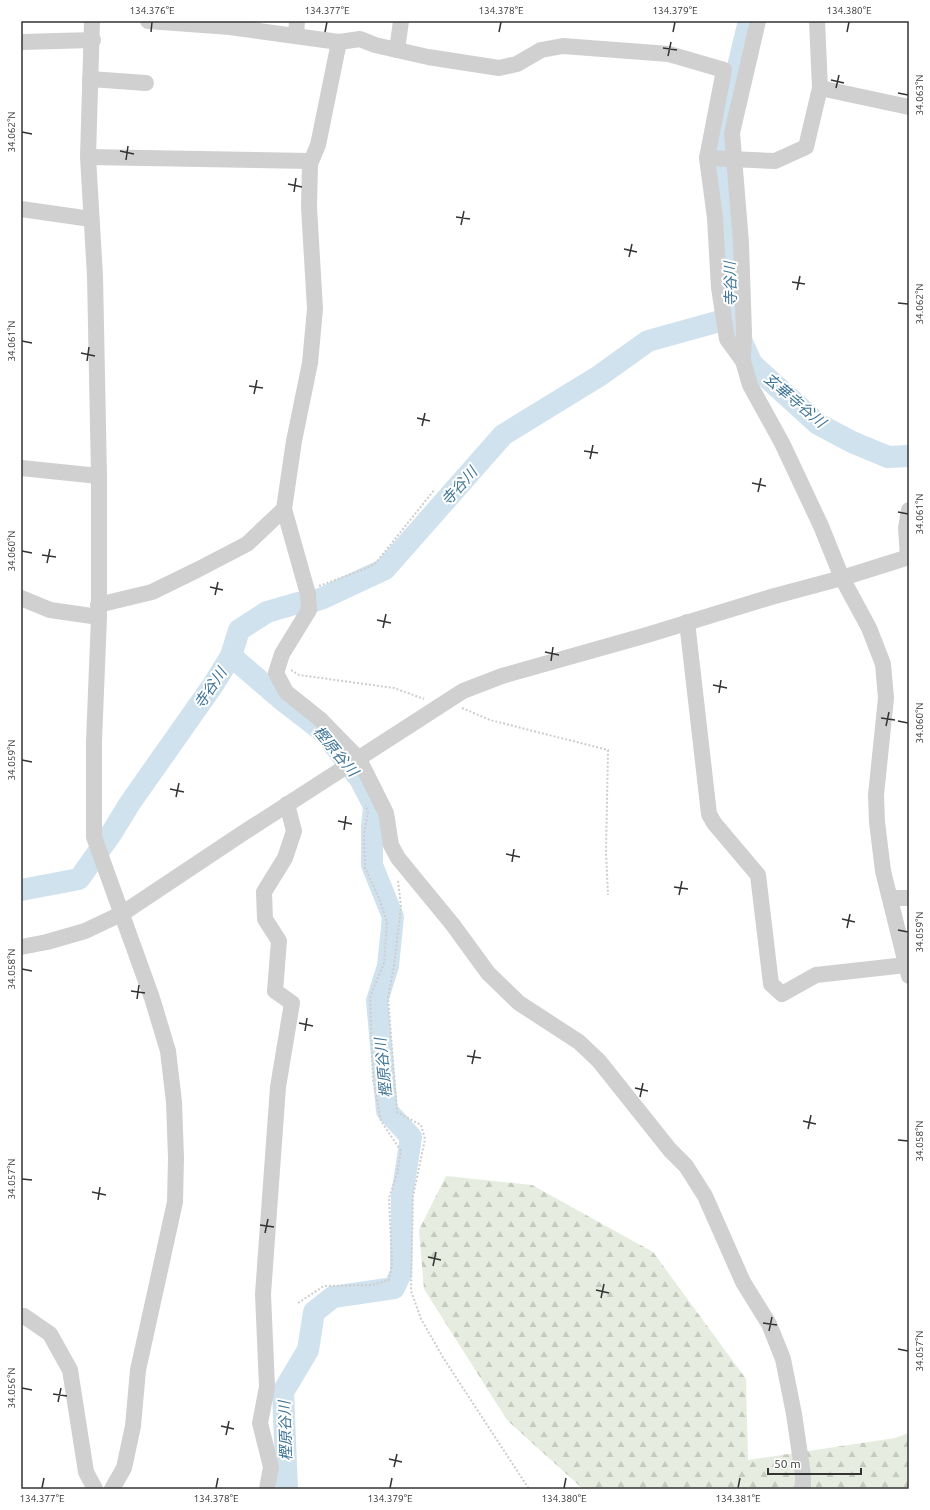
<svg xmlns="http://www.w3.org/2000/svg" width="930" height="1510" font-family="Ubuntu,'Noto Sans JP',sans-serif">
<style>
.forest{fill:url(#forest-firs)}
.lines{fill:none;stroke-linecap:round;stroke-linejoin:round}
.river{stroke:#cfe2ee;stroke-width:22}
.path{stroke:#cdcdcd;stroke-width:2;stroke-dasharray:2 2;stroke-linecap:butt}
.minor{stroke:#d0d0d0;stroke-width:16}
.ticks{fill:none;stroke:#333;stroke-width:1.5}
.labels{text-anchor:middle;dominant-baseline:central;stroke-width:4;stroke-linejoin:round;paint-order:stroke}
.water-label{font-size:15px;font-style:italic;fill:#3f7597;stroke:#fff}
.neatline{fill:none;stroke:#333;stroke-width:1.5}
.ticks-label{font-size:10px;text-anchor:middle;fill:#333}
</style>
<defs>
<pattern id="forest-firs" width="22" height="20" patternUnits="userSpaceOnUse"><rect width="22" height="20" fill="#e6ecdf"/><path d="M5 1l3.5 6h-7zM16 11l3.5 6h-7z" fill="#c6cbc0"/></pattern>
</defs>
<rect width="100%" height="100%" fill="#fff"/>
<polygon class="forest" points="446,1176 532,1185 653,1252 746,1379 748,1460 895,1438 909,1433 909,1489 583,1489 507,1420 424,1289 419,1230"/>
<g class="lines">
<g class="river">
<polyline points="749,21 720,141 729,226 731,318 752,364 818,424 852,442 888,457 909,456"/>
<polyline points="231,656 281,699 325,733 360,779 374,806 372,827 372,865 393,917 388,966 377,1001 387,1111 411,1137 402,1196 401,1273 394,1288 333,1297 314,1312 308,1350 283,1392 287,1489"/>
<polyline points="21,890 79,879 111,834 130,803 213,685 231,656 239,630 267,612 298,603 308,603 323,598 385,569 503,435 599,376 648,341 731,318"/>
</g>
<g class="path">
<polyline points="319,586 362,570 375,564 435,489"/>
<polyline points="291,670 299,675 394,688 424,699"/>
<polyline points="462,708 490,720 608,750 606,852 608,895"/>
<polyline points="398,881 401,906 394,966 388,997 397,1112 421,1125 425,1139 413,1196 411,1291 421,1319 444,1359 529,1489"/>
<polyline points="298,1303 324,1286 372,1285 389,1280 392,1265 389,1198 397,1174 401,1151 381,1121 373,1080 370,997 384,963 387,922 379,898 365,868 364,834 368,813 366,805"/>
</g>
<g class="minor">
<polyline points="92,21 88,157 95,276 99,476 99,617 94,741 94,837 152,998 168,1051 174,1102 176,1158 175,1202 138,1370 133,1426 124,1468 112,1489"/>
<polyline points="148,21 230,27 339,42 360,39 375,45 428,57 499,68 517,64 541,50 563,46 669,54 724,70 707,158 715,218 719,288 727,339 743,361 750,385 782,443 821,526 842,578 869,628 883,664 886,698 876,795 877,822 883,871 909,976"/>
<polyline points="817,21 820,88"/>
<polyline points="296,36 297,21"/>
<polyline points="21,42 93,40"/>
<polyline points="339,42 318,145 310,164 309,207 315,309 310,363 294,441 284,509 308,594 309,610 282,654 276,673 286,692 321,720 359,759 386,813 391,845 398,858 453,925 488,973 519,1003 579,1042 599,1061 670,1150 686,1166 705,1196 743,1282 769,1324 783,1359 794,1414 803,1475 803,1489"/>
<polyline points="397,50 401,21"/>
<polyline points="90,79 146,83"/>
<polyline points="88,157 311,161"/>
<polyline points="707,158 775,161 806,147 820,88 909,107"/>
<polyline points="21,209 91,219"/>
<polyline points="743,361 744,333 741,243 732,133 758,21"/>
<polyline points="21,468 99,476"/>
<polyline points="908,557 906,528 909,510"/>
<polyline points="21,598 50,610 99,617"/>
<polyline points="98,605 152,592 197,570 247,544 284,509"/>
<polyline points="687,622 709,814 714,823 758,875 771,984 782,994 816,975 906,965"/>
<polyline points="891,898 909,898"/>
<polyline points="21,947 47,942 85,931 123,913 243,833 463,691 502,676 647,635 771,597 842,578 909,557"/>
<polyline points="21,1316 24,1316 50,1334 70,1370 86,1472 95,1489"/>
<polyline points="267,1489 271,1467 260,1423 267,1387 263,1294 278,1087 292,1003 275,991 279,941 265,919 264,892 285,858 294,831 287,804"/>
</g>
</g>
<path class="ticks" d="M151,32l1,-10M325,32l2,-10M499,32l2,-10M673,32l2,-10M847,32l2,-10M663,48l14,2M668,56l3,-14M831,80l13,3M836,88l3,-13M898,93l10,2M22,132l10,2M120,151l14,3M126,160l2,-14M288,184l14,3M294,192l2,-14M456,217l14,2M461,225l3,-14M624,249l13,3M629,257l3,-13M792,282l13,2M797,290l3,-14M898,303l10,1M22,341l10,2M81,353l14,3M87,361l2,-14M249,386l14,2M254,394l3,-14M417,418l13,3M422,426l3,-13M584,451l14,2M590,459l3,-14M752,483l14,3M758,492l3,-14M898,512l10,2M22,551l10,2M42,555l14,2M47,563l3,-14M210,587l13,3M215,595l3,-13M377,620l14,3M383,628l3,-14M545,652l14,3M551,661l2,-14M713,685l14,3M719,693l2,-13M881,718l14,2M898,721l10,2M886,726l3,-14M22,760l10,2M170,789l14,3M176,797l3,-14M338,821l14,3M344,830l2,-14M506,854l14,3M512,862l2,-13M674,887l14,2M679,895l3,-14M842,919l13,3M847,928l3,-14M898,930l10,2M22,969l10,2M131,991l14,2M137,999l2,-14M299,1023l14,3M305,1031l2,-13M467,1056l14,2M472,1064l3,-14M635,1088l13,3M640,1097l3,-14M803,1121l13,3M808,1129l3,-14M898,1140l10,1M22,1179l10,1M92,1192l14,3M98,1200l2,-13M260,1225l14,2M265,1233l3,-14M428,1257l13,3M433,1266l3,-14M596,1290l13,3M601,1298l3,-14M763,1323l14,2M769,1331l3,-14M898,1349l10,2M22,1388l10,2M53,1394l14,2M58,1402l3,-14M221,1426l13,3M226,1435l3,-14M389,1459l13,3M394,1467l3,-13M42,1488l2,-10M216,1488l2,-10M390,1488l2,-10M564,1488l2,-10M738,1488l2,-10"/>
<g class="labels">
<g class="water-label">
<text transform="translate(730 284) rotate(-91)">寺谷川</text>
<text transform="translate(795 400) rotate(40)">玄華寺谷川</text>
<text transform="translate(459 486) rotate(-48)">寺谷川</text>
<text transform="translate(210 688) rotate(-56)">寺谷川</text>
<text transform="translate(336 751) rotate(50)">樫原谷川</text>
<text transform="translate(383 1068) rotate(-96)">樫原谷川</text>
<text transform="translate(285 1431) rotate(-92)">樫原谷川</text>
</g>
</g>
<rect width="930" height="1510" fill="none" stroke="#ffffff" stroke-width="44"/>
<path d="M768 1468v6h93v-6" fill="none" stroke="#333333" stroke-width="2"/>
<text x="774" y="1468" font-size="12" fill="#333333" stroke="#ffffff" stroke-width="3" paint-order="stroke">50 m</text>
<rect x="22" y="22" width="886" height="1466" class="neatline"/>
<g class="ticks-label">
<text x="152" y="14">134.376°E</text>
<text x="327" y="14">134.377°E</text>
<text x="501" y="14">134.378°E</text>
<text x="675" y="14">134.379°E</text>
<text x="849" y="14">134.380°E</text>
<text transform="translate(919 95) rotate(-90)" y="4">34.063°N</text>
<text transform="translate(11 132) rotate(-90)" y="4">34.062°N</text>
<text transform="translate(919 304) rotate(-90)" y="4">34.062°N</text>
<text transform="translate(11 341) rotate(-90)" y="4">34.061°N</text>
<text transform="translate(919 514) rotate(-90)" y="4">34.061°N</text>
<text transform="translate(11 551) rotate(-90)" y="4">34.060°N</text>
<text transform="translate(919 723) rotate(-90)" y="4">34.060°N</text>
<text transform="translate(11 760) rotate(-90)" y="4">34.059°N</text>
<text transform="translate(919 932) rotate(-90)" y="4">34.059°N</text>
<text transform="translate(11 969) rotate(-90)" y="4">34.058°N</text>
<text transform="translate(919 1141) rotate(-90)" y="4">34.058°N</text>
<text transform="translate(11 1179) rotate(-90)" y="4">34.057°N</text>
<text transform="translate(919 1351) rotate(-90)" y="4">34.057°N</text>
<text transform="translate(11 1388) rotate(-90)" y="4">34.056°N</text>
<text x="42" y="1502">134.377°E</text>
<text x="216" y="1502">134.378°E</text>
<text x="390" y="1502">134.379°E</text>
<text x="564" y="1502">134.380°E</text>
<text x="738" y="1502">134.381°E</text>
</g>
</svg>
